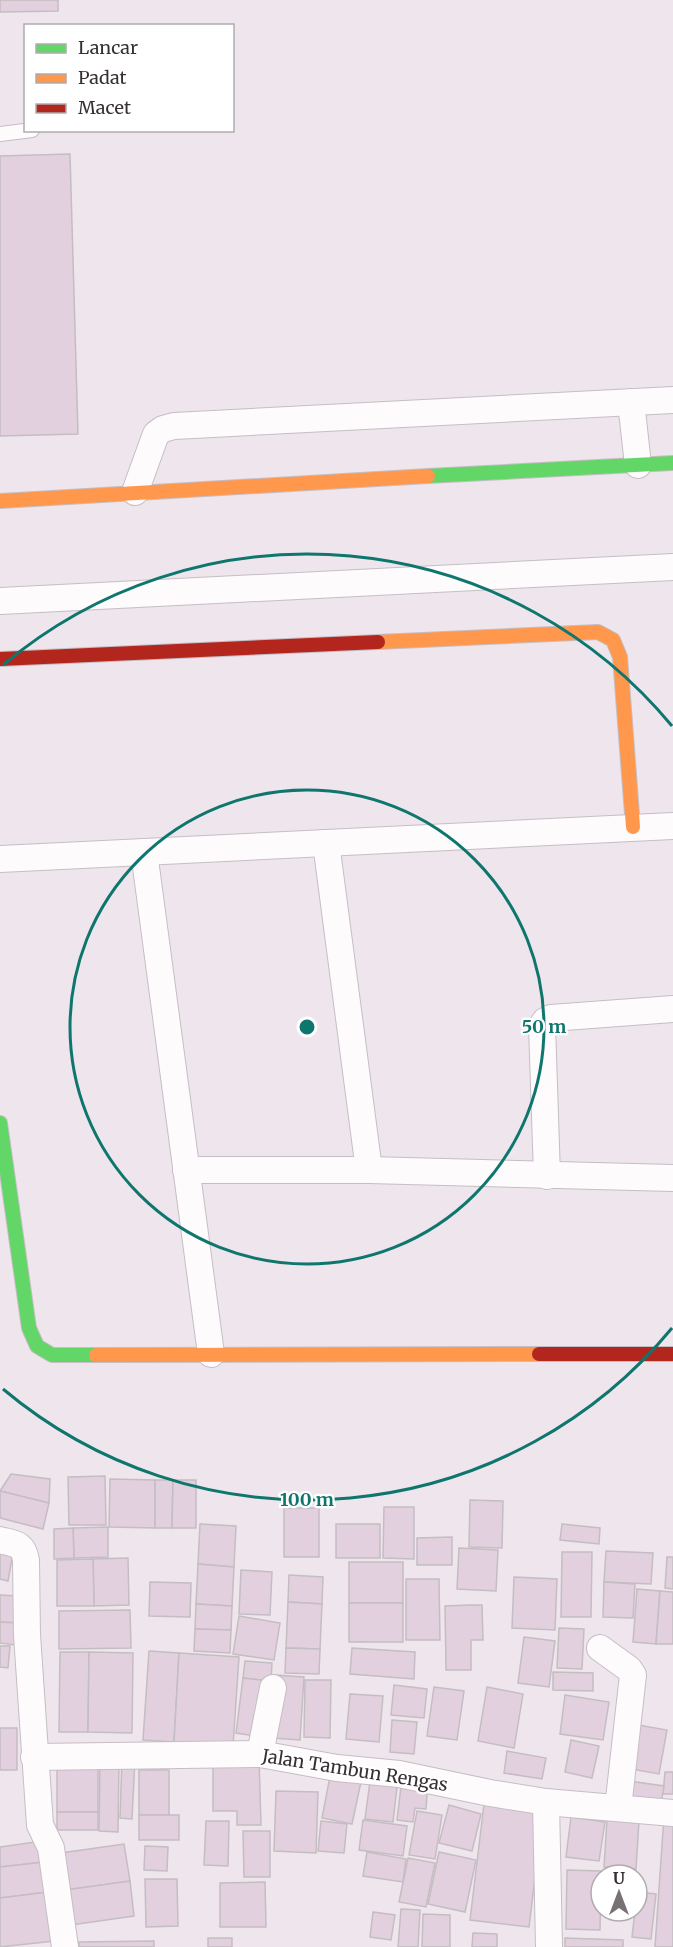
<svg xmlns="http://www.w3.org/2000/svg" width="673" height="1947" font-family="Merriweather,serif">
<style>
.building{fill:#e3d0de;stroke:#c4bdc2;stroke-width:1.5}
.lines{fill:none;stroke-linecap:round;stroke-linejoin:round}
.lane-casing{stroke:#c5bec4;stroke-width:16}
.street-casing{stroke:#c5bec4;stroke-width:28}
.fast-casing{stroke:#c5bec4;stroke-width:16}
.slow-casing{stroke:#c5bec4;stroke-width:16}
.jam-casing{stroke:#c5bec4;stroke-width:16}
.lane{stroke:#fdfbfc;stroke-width:14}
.street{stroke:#fdfbfc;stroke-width:26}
.fast{stroke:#63d668;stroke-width:14}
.slow{stroke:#ff974d;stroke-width:14}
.jam{stroke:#b3261e;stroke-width:14}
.ring{fill:none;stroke:#0f766e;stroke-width:3}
.labels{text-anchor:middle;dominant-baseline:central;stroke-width:4.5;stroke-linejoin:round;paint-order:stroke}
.street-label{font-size:18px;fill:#363034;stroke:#fff}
.centre{fill:#0f766e;stroke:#fff;stroke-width:3}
.ring-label{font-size:18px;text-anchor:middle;font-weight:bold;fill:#0f766e;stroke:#fff;stroke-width:4.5;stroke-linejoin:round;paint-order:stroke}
</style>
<rect width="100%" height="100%" fill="#efe6ed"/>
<g class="building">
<polygon points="0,0 58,0 58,11 0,12"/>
<polygon points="70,154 78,434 0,436 0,156"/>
<polygon points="11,1474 50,1479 49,1503 0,1491"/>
<polygon points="105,1476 106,1525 69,1525 68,1477"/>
<polygon points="110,1479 155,1480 155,1528 109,1527"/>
<polygon points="155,1480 173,1480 172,1528 155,1528"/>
<polygon points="173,1480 196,1480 196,1528 172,1528"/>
<polygon points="0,1491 49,1503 43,1529 0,1518"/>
<polygon points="470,1500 503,1501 502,1548 469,1547"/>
<polygon points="384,1507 414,1507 414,1559 383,1558"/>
<rect x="284" y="1508" width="35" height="49"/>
<polygon points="200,1524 236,1526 234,1567 198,1564"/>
<rect x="336" y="1524" width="44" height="34"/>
<polygon points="562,1524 600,1528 599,1544 560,1540"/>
<polygon points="108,1527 108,1557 74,1558 73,1528"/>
<polygon points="73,1528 74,1558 54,1559 54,1529"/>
<polygon points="452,1537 452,1565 417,1565 417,1538"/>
<polygon points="0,1545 14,1547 8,1581 0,1579"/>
<polygon points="459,1548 498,1550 496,1591 457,1589"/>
<polygon points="606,1551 653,1553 651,1584 604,1582"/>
<polygon points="562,1552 592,1552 591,1617 561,1617"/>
<polygon points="667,1557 673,1557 673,1589 665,1588"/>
<polygon points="128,1558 129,1605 94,1606 93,1559"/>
<polygon points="93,1559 94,1606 57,1606 57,1560"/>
<rect x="349" y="1562" width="54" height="41"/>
<polygon points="198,1564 234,1567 232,1606 196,1604"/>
<polygon points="241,1570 272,1572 270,1615 239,1614"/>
<polygon points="289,1575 323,1577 322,1604 288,1602"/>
<polygon points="514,1577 557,1579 555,1630 512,1628"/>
<polygon points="406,1579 439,1579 440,1640 406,1640"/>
<polygon points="150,1582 191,1583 190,1617 149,1616"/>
<polygon points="604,1582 635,1584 633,1618 603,1617"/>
<polygon points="637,1589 660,1591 656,1644 633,1642"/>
<polygon points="660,1591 673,1592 673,1644 656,1644"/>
<polygon points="0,1595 19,1596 17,1623 0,1622"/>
<polygon points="288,1602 322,1604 320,1649 286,1648"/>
<rect x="349" y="1603" width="54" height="39"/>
<polygon points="196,1604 232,1606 231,1630 195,1629"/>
<polygon points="470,1605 482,1605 483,1640 471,1640 471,1670 446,1670 445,1606"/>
<polygon points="130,1610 131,1648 59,1649 59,1611"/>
<polygon points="239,1616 280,1623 274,1660 233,1654"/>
<polygon points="0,1622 17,1623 15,1645 0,1643"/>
<polygon points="559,1628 584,1629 582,1669 557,1668"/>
<polygon points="195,1629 231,1630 230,1653 194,1651"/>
<polygon points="524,1637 555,1641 549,1687 518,1683"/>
<polygon points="0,1646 10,1646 8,1668 0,1667"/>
<polygon points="286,1648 320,1649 319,1674 285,1673"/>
<polygon points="352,1648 415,1652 414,1679 350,1674"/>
<polygon points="149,1651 179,1653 174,1742 143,1740"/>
<polygon points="60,1652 89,1652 88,1732 59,1732"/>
<polygon points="89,1652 133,1653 132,1733 88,1732"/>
<polygon points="179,1653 239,1657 233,1746 174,1742"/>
<polygon points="245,1661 272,1663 271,1681 243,1678"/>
<polygon points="553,1672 593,1673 593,1691 553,1690"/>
<polygon points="275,1675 304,1677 300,1740 272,1738"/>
<polygon points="243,1678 271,1681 262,1737 236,1733"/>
<polygon points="305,1680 331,1680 330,1738 304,1737"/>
<polygon points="394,1685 427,1689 424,1718 391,1715"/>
<polygon points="434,1687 464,1691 457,1740 427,1736"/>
<polygon points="487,1687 523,1694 514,1748 478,1741"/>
<polygon points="350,1694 383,1696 379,1742 346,1739"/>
<polygon points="565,1695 609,1702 603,1740 560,1734"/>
<polygon points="392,1720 417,1722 414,1754 390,1752"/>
<polygon points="638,1725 667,1730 659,1774 631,1769"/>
<rect x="0" y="1728" width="17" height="42"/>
<polygon points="571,1740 599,1746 592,1778 565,1772"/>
<polygon points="507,1751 546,1758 542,1779 504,1773"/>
<polygon points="213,1757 259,1758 261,1825 237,1825 237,1811 213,1811"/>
<polygon points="122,1758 135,1759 132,1819 120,1818"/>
<polygon points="100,1760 119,1760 118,1832 99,1831"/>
<rect x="57" y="1768" width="41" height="44"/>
<rect x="139" y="1770" width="30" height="45"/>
<polygon points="331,1771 362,1777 352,1824 322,1818"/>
<polygon points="665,1772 673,1772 673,1794 663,1794"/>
<polygon points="371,1774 398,1778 393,1822 365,1819"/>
<polygon points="402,1778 428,1780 426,1809 415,1808 413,1822 397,1820"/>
<polygon points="629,1781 664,1786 661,1804 626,1799"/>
<polygon points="276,1791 318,1792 316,1853 274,1851"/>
<polygon points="485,1796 544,1803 529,1927 470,1920"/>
<polygon points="449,1805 481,1814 472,1851 439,1843"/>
<polygon points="417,1811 442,1815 435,1859 409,1855"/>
<rect x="57" y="1812" width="41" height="18"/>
<rect x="139" y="1815" width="40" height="25"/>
<polygon points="664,1816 673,1817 673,1947 655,1947"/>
<polygon points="571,1817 605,1822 599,1861 566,1857"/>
<polygon points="607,1819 639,1821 636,1869 604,1867"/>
<polygon points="363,1820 407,1826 403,1856 359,1850"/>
<polygon points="206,1821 229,1821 228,1866 204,1865"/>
<polygon points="321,1821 347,1824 344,1853 318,1851"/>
<polygon points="243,1831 270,1831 270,1877 244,1877"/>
<polygon points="42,1841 44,1862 0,1867 0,1847"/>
<polygon points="124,1844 130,1881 66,1890 61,1853"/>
<polygon points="145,1846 168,1847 167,1871 144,1870"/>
<polygon points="367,1852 406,1859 403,1882 363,1876"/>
<polygon points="439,1852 476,1860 465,1912 428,1904"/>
<polygon points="408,1858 435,1863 426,1907 399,1902"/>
<polygon points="44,1862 48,1892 0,1898 0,1867"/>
<polygon points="567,1870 601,1871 600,1930 566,1929"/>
<polygon points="145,1879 177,1879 178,1926 146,1927"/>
<polygon points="130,1881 134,1916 71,1925 66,1890"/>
<polygon points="265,1882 266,1927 220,1927 220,1883"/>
<polygon points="48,1892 54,1941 0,1947 0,1898"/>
<polygon points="637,1892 656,1894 651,1939 632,1937 635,1911 637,1911"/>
<polygon points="401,1909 420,1910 418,1947 398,1947"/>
<polygon points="373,1912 395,1915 391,1940 370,1937"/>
<polygon points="423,1914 450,1915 450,1947 422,1947"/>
<polygon points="473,1933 497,1934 497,1947 472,1947"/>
<rect x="208" y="1938" width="24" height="9"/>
<polygon points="565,1938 623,1940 623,1947 565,1947"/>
<polygon points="154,1941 154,1947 79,1947 79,1942"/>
</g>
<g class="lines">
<g class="lane-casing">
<polyline id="lane" points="0,134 32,130"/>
</g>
<g class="street-casing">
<g id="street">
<polyline points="631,402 638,465"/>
<polyline points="135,492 156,434 163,429 174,426 673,400"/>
<polyline points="0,601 673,567"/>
<polyline points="326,843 369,1170"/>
<polyline points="144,852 211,1354"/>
<polyline points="0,859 673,826"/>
<polyline points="186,1170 369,1170 673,1178"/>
<polyline points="547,1176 542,1026 545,1021 551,1018 673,1009"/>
<path d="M0,1540c15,4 23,3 26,20l1,75 13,190 11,23 14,99"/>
<polyline points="600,1648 629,1669 633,1675 618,1808"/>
<polyline points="260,1754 273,1688"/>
<polyline points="34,1757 260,1754 337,1768 399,1774 490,1793 546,1802 673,1813"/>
<polyline points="546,1802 549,1947"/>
</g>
</g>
<g class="fast-casing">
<g id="fast">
<polyline points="428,476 673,463"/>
<polyline points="0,1123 29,1328 37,1346 52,1355 96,1355"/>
</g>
</g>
<g class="slow-casing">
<g id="slow">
<polyline points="0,501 428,476"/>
<polyline points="378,642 598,632 613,640 620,657 633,827"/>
<polyline points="96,1355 539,1354"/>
</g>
</g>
<g class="jam-casing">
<g id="jam">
<polyline points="0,659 378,642"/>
<polyline points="539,1354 673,1354"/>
</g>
</g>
<use href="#lane" class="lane"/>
<use href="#street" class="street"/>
<use href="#fast" class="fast"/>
<use href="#slow" class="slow"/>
<use href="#jam" class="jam"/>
</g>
<g class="ring">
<circle cx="307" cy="1027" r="237"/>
<path d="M672 1328A473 473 0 0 1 3 1389M3 665A473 473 0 0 1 672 726"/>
</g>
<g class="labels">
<g class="street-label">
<text transform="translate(355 1770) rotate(9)">Jalan Tambun Rengas</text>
</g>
</g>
<circle cx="307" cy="1027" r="9" class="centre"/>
<g class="ring-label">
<text x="544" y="1033">50 m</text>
<text x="307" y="1506">100 m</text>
</g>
<rect x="24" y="24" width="210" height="108" fill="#ffffff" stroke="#afacae" stroke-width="1.5"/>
<rect x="36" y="44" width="30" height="9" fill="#63d668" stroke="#afacae" stroke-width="1.5"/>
<text x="78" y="54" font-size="18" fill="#363034">Lancar</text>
<rect x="36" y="74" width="30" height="9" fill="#ff974d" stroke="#afacae" stroke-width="1.5"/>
<text x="78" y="84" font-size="18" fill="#363034">Padat</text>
<rect x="36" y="104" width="30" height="9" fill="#b3261e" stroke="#afacae" stroke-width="1.5"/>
<text x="78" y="114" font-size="18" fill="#363034">Macet</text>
<g transform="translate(619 1893)"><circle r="28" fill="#ffffff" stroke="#afacae" stroke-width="1.5"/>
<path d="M0-4.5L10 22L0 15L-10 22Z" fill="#777075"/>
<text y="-9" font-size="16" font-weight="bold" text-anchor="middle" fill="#363034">U</text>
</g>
</svg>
